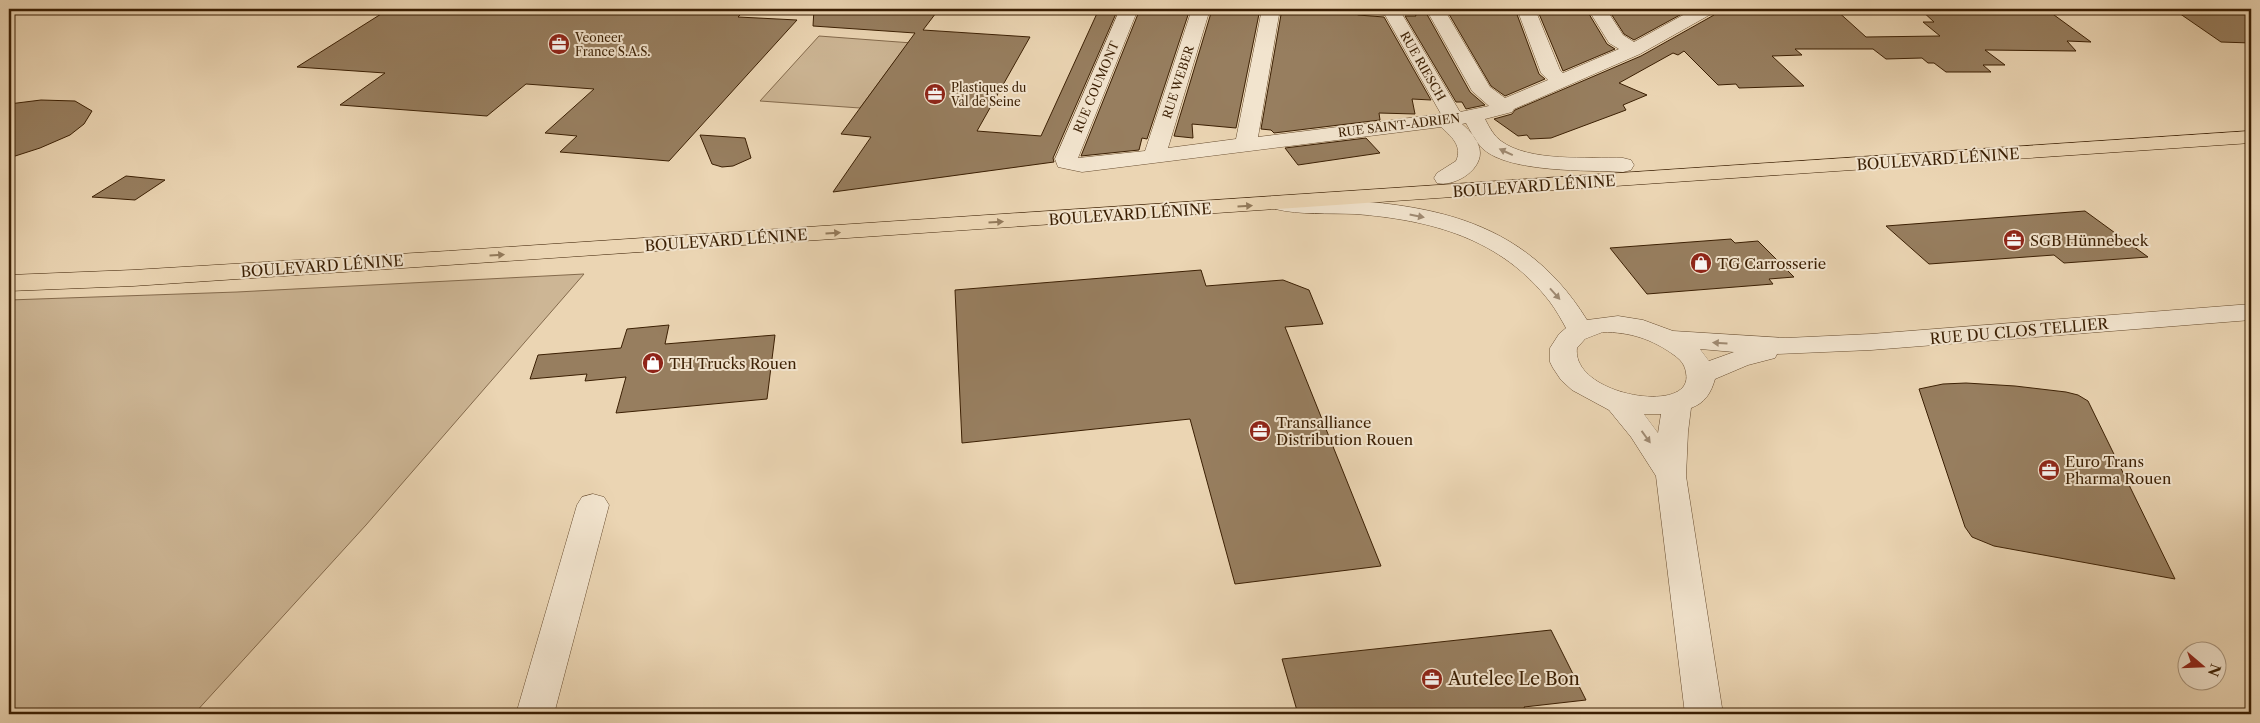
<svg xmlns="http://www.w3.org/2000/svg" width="2260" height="723" font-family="'Libre Caslon Text',serif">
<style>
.green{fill:#cdb695;stroke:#846a4c}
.building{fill:#977e5f;stroke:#3b1f03}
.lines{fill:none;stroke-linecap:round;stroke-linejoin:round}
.minor-casing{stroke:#674c2f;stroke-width:1}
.major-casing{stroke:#3b1f03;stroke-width:1}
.minor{fill:#f2e4ce;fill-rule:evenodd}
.major{fill:#ebd5b3;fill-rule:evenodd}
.oneway{fill:#a08b73}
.oneway2{fill:#937a5b}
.labels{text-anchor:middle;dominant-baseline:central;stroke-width:4;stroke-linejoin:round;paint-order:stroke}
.far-poi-label{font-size:12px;fill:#3b1f03;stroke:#f2e4ce;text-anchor:start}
.far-street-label{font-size:12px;fill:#3b1f03;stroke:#f2e4ce}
.street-label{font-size:15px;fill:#3b1f03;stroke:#f2e4ce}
.poi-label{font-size:15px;fill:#3b1f03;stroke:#f2e4ce;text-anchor:start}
.near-poi-label{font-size:18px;fill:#3b1f03;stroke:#f2e4ce;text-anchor:start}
</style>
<rect width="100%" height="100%" fill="#ebd5b3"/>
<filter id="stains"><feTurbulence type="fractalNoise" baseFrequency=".004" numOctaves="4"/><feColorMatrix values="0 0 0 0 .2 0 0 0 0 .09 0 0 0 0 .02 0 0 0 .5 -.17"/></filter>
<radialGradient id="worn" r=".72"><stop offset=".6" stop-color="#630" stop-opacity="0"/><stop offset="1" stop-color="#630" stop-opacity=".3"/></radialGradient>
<g class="green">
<polygon points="819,36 912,43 903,50 860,108 760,101"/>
<polygon points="584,274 366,525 194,714 9,714 9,300 237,292"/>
</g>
<g class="building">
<polygon points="389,9 626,9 697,14 702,9 746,9 738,17 797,20 669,161 560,152 577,136 545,133 594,89 526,84 487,116 340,105 385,73 297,67"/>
<polygon points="814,9 939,9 923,30 1030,37 977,131 1041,136 1099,9 1118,9 1053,158 1054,162 833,192 871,137 841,134 915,33 813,26"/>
<polygon points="1140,9 1189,12 1147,139 1142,138 1139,150 1081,156"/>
<polygon points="1216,9 1260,9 1236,128 1192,124 1193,138 1174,136 1211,13 1215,13"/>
<polygon points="1282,9 1355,13 1358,15 1384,17 1431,100 1412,99 1415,114 1379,113 1380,120 1274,133 1271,130 1261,129"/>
<polygon points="1413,9 1424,9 1470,92 1485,105 1466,109 1462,102 1456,102 1405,16 1416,16"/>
<polygon points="1446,9 1515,9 1539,74 1545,79 1505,96 1491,86"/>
<polygon points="1537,9 1586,9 1607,44 1615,49 1563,71"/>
<polygon points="1608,9 1691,9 1634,40 1624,34"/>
<polygon points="1718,9 1835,9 1866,37 1940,36 1923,22 1934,22 1920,9 1984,9 1988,12 2050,12 2091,42 2067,41 2076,51 1985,50 2005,65 1983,65 1991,72 1946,72 1934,63 1928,63 1922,58 1886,59 1873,49 1795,49 1802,55 1772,56 1804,86 1739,88 1736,84 1718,85 1684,51 1678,55 1673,53 1619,83 1647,95 1623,105 1626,110 1551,138 1530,139 1527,135 1518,136 1494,119 1512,114 1515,110 1641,56 1714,15"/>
<polygon points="2176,11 2251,12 2251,43 2221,42"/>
<polygon points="41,100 75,101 92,111 84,124 70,135 40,148 9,158 9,104"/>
<polygon points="700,135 745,138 751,158 733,166 722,167 712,164"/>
<polygon points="1366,138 1380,153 1298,165 1285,148"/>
<polygon points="126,176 165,180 135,200 92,197"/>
<polygon points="2085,211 2148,257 2064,263 2054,255 1929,264 1886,226"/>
<polygon points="1731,239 1735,243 1758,241 1794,277 1769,279 1773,284 1647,294 1610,248"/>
<polygon points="1201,270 1206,286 1283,280 1309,290 1323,324 1285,327 1381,566 1235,584 1190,419 962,443 955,290"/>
<polygon points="669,325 665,344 775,335 767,399 616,413 626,377 585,381 587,374 530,379 538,355 621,348 627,329"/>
<polygon points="1966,383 2015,386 2066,392 2078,395 2088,401 2175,579 1994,546 1972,537 1965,527 1919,389 1943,384"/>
<polygon points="1551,630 1586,700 1524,707 1527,714 1298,714 1282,659"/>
</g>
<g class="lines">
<g class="minor-casing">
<g id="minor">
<path d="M1120,9h18l-60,149 67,-7 47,-142h18l-42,139 68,-9 26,-130h18l-22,128 183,-23 -56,-99 -27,-2 -3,-4h44l61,103 29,-6 -17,-15 -46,-82h18l46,78 15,11 43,-18 -7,-7 -24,-64h18l25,61 3,3 56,-24 -10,-6 -21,-34h18l17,26 11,7 60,-33h22l-3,4 -73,41 -126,55 -2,3 -27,7c4,8 9,17 16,22 28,21 87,16 122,17l8,2 3,5 -3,5 -8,2c-35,-2 -113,1 -140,-23 -7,-7 -12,-17 -17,-26l-4,1c8,7 18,17 18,29 0,19 -27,34 -43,30l-3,-5 3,-5 19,-12c7,-15 -5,-25 -15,-34l-359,45 -24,-5 -3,-8z"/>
<path d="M1283,197c122,5 233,8 304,123l31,-4 25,4 30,11 113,7 85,-4 380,-30v16l-380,30 -94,4 -2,4 -27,7 -33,14c-4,14 -10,24 -24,29l-3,24 -2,44 37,238h-38l-29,-238 -25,-39 -22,-27 -37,-20 -11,-10 -8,-12 -3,-6v-14l9,-14 7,-6c-5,-9 -10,-18 -16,-26 -49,-64 -119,-82 -195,-88 -26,-1 -55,1 -80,-5l-4,-5 4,-5zM1603,332c27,0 49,7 71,23 7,5 11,10 12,18 9,43 -115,23 -109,-25l8,-9zM1700,349l34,3 -25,9zM1644,414h17l-3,19z"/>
<polygon points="593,494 604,497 609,505 554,714 516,714 577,505 582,497"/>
</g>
</g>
<g class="major-casing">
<polygon id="major" points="2251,131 2251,143 448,265 133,286 9,291 9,275 133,270 448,251"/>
</g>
<use href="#minor" class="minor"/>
<use href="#major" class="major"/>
</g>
<defs><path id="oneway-solid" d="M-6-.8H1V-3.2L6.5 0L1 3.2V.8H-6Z" transform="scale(1.25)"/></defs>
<g class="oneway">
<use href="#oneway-solid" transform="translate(1506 152) rotate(-155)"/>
<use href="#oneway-solid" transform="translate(1417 216) rotate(11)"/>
<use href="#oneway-solid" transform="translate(1555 294) rotate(48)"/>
<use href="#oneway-solid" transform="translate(1720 343) rotate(-177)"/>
<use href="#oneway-solid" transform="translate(1646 437) rotate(54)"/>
</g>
<g class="oneway2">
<use href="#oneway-solid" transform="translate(1245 206) rotate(-4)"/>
<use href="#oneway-solid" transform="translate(996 222) rotate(-4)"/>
<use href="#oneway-solid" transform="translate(833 233) rotate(-4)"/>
<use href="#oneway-solid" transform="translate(497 255) rotate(-4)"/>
</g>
<defs>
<g id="office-disc" transform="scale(1.125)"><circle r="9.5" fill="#8f2418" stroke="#f2e4ce"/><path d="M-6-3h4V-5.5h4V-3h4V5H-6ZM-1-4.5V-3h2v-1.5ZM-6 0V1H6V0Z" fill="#fff"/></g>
<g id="shop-disc" transform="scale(1.125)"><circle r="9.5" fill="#8f2418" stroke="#f2e4ce"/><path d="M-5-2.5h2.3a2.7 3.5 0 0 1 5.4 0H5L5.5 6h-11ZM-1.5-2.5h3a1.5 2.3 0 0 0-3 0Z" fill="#fff"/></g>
</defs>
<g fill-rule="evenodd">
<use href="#office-disc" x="559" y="44"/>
<use href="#office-disc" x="935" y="94"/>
<use href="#office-disc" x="2014" y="240"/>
<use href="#shop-disc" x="1701" y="263"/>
<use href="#shop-disc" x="653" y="363"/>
<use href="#office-disc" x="1260" y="431"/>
<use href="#office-disc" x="2049" y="470"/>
<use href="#office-disc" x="1432" y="679"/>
</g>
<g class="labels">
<g class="far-poi-label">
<text x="575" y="37">Veoneer<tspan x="575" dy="14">France S.A.S.</tspan></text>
<text x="951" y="87">Plastiques du<tspan x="951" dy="14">Val de Seine</tspan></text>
</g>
<g class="far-street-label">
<text transform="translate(1423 66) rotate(60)">RUE RIESCH</text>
<text transform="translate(1178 82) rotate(-72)">RUE WEBER</text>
<text transform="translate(1096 87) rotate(-67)">RUE COUMONT</text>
<text transform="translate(1399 125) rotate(-7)">RUE SAINT-ADRIEN</text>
</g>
<g class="street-label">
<text transform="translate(1938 159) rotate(-4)">BOULEVARD LÉNINE</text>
<text transform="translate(1534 186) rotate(-4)">BOULEVARD LÉNINE</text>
<text transform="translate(1130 214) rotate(-4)">BOULEVARD LÉNINE</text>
<text transform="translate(726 240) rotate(-4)">BOULEVARD LÉNINE</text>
<text transform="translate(322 266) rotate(-4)">BOULEVARD LÉNINE</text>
<text transform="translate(2019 331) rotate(-5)">RUE DU CLOS TELLIER</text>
</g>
<g class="poi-label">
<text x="2030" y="240">SGB Hünnebeck</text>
<text x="1717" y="263">TG Carrosserie</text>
<text x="669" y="363">TH Trucks Rouen</text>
<text x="1276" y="422">Transalliance<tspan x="1276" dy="17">Distribution Rouen</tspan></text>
<text x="2065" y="461">Euro Trans<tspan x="2065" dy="17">Pharma Rouen</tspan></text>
</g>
<g class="near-poi-label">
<text x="1448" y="679">Autelec Le Bon</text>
</g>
</g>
<rect width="2260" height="723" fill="none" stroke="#ebd5b3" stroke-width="30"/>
<rect x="10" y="10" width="2240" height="703" fill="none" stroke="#3b1f03" stroke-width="2.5"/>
<rect x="15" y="15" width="2230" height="693" fill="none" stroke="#3b1f03"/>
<g transform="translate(2202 666) rotate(109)"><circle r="24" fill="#f2e4ce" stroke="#a9957d"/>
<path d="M0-4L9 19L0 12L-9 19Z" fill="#8f2418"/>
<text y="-8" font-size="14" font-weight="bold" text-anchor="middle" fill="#3b1f03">N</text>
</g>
<rect width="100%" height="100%" filter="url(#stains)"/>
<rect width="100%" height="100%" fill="url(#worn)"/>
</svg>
